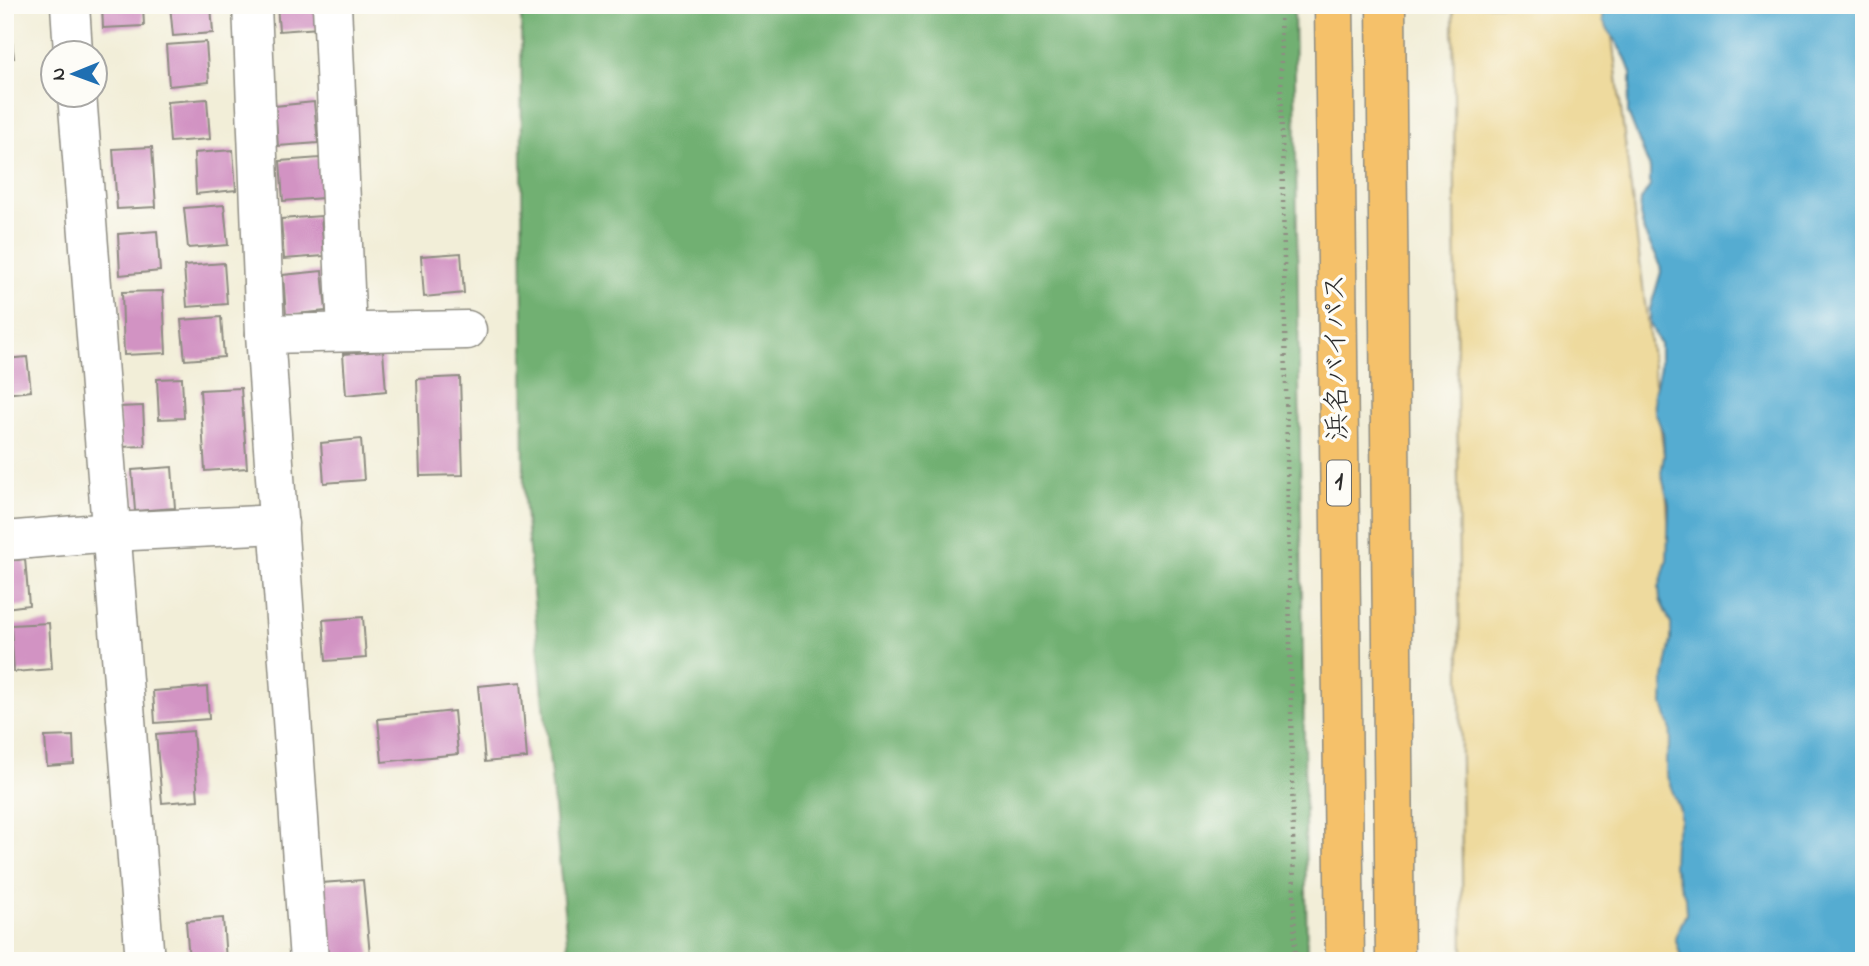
<svg xmlns="http://www.w3.org/2000/svg" width="1869" height="966" font-family="'Indie Flower','Klee One',sans-serif">
<style>
.forest{fill:#71b072;stroke:#4e6e4e;stroke-width:2}
.sand{fill:#eeda9e;stroke:#8c8264;stroke-width:2}
.water{fill:#54acd1;stroke:#406c7e;stroke-width:2}
.building{fill:#d293c3}
.lines{fill:none;stroke-linecap:round;stroke-linejoin:round}
.street-casing{stroke:#8e8c82;stroke-width:41}
.highway-casing{stroke:#8e8c82;stroke-width:41}
.path{stroke:#8e8c82;stroke-width:4.5;stroke-dasharray:2 5;stroke-linecap:butt}
.street{stroke:#fff;stroke-width:38}
.highway{stroke:#f5c16b;stroke-width:38}
.labels{text-anchor:middle;dominant-baseline:central;stroke-width:7;stroke-linejoin:round;paint-order:stroke}
.shield{fill:#fdfcf7;stroke:#6a6a68;stroke-width:2}
.shield-label{font-size:26px;font-weight:bold;fill:#2b2b2b}
.street-label{font-size:28px;fill:#2b2b2b;stroke:#fdfcf7}
</style>
<rect width="100%" height="100%" fill="#fdfcf7"/>
<filter id="ink" filterUnits="userSpaceOnUse"><feTurbulence type="fractalNoise" baseFrequency=".0143" numOctaves="2"/><feDisplacementMap in="SourceGraphic" scale="14" xChannelSelector="R" yChannelSelector="G"/><feConvolveMatrix kernelMatrix="1 2 1 2 8 2 1 2 1" color-interpolation-filters="sRGB"/></filter>
<filter id="wash" filterUnits="userSpaceOnUse"><feTurbulence type="fractalNoise" baseFrequency=".00686" numOctaves="4" result="noise"/><feDisplacementMap in="SourceGraphic" scale="28" xChannelSelector="R" yChannelSelector="G"/><feGaussianBlur stdDeviation="1.57" result="paint"/><feColorMatrix in="noise" values="0 0 0 0 0 0 0 0 0 0 0 0 0 0 0 0 0 1.4 0 .05"/><feComposite in="paint" operator="in"/></filter>
<g filter="url(#wash)">
<rect width="100%" height="100%" fill="#f2eed8"/>
<polygon class="forest" points="521,5 1294,5 1307,961 569,961 524,500"/>
<polygon class="sand" points="1453,5 1608,5 1664,456 1696,961 1463,961"/>
<polygon class="water" points="1603,5 1864,5 1864,961 1682,961 1675,937 1686,914 1685,897 1673,866 1674,841 1680,821 1680,811 1666,774 1666,759 1671,740 1670,727 1663,704 1664,678 1671,640 1671,624 1660,600 1659,588 1667,560 1669,505 1661,473 1664,456 1663,433 1655,412 1654,393 1660,367 1660,344 1650,324 1650,309 1661,272 1660,264 1644,232 1640,215 1641,200 1650,186 1650,169 1628,113 1628,101 1631,88 1631,73 1625,57 1603,21"/>
<g id="blocks">
<g class="building">
<polygon points="102,5 143,5 144,26 103,28"/>
<polygon points="170,5 211,5 213,33 173,36"/>
<polygon points="277,5 317,5 319,28 279,31"/>
<polygon points="11,33 14,58 5,59 5,34"/>
<polygon points="206,42 209,82 169,86 166,45"/>
<polygon points="207,99 210,139 170,142 167,102"/>
<polygon points="314,102 318,143 278,146 275,106"/>
<polygon points="152,147 156,207 117,209 113,149"/>
<polygon points="233,150 236,190 196,194 194,153"/>
<polygon points="320,158 323,198 283,201 280,161"/>
<polygon points="224,205 228,245 188,248 184,208"/>
<polygon points="321,216 324,256 284,259 281,219"/>
<polygon points="157,231 160,271 120,275 118,234"/>
<polygon points="461,253 464,293 424,297 421,256"/>
<polygon points="224,263 227,304 187,307 184,266"/>
<polygon points="322,271 326,311 286,315 283,275"/>
<polygon points="163,291 166,353 124,355 122,292"/>
<polygon points="221,317 224,357 185,360 181,320"/>
<polygon points="383,351 386,391 346,395 343,354"/>
<polygon points="27,357 31,391 5,394 5,359"/>
<polygon points="460,377 463,475 420,476 417,379"/>
<polygon points="182,378 184,418 159,419 157,379"/>
<polygon points="241,388 247,468 205,471 200,390"/>
<polygon points="143,406 145,446 120,447 118,407"/>
<polygon points="361,439 364,480 324,483 321,443"/>
<polygon points="172,467 175,508 135,511 132,470"/>
<polygon points="25,559 29,605 5,608 5,561"/>
<polygon points="363,617 366,658 326,661 323,620"/>
<polygon points="49,623 52,669 14,672 11,625"/>
<polygon points="521,682 527,758 485,762 478,686"/>
<polygon points="207,687 209,719 155,723 153,691"/>
<polygon points="5,704 8,704 9,732 5,733"/>
<polygon points="454,711 458,754 382,762 378,719"/>
<polygon points="193,731 198,800 162,803 156,734"/>
<polygon points="73,736 74,764 47,766 45,737"/>
<polygon points="363,880 370,955 328,959 321,883"/>
<polygon points="223,918 226,961 189,961 186,921"/>
</g>
</g>
</g>
<g filter="url(#ink)">
<use href="#blocks" fill-opacity="0" stroke="#8e8c82" stroke-width="2"/>
<g class="lines">
<g class="street-casing">
<g id="street">
<polyline points="70,5 73,52"/>
<polyline points="252,5 265,334 309,961"/>
<polyline points="332,5 347,332"/>
<polyline points="77,94 145,961"/>
<polyline points="265,334 467,330"/>
<polyline points="5,541 111,532 279,524"/>
</g>
</g>
<g class="highway-casing">
<g id="highway">
<polyline points="1334,5 1345,961"/>
<polyline points="1386,5 1395,961"/>
</g>
</g>
<polyline class="path" points="1280,5 1295,961"/>
<use href="#street" class="street"/>
<use href="#highway" class="highway"/>
</g>
</g>
<g class="labels">
<rect class="shield" x="1327" y="460.5" width="24" height="45" rx="5"/>
<g class="shield-label">
<text x="1339" y="483">1</text>
</g>
<g class="street-label">
<text transform="translate(1338 357) rotate(-91)">浜名バイパス</text>
</g>
</g>
<rect width="1869" height="966" fill="none" stroke="#fdfcf7" stroke-width="28"/>
<g transform="translate(74 74) rotate(269)"><circle r="33" fill="#fdfcf7" stroke="#a9a8a5" stroke-width="2"/>
<path d="M0-5L12 26L0 18L-12 26Z" fill="#1f6fb2"/>
<text y="-10" font-size="19" font-weight="bold" text-anchor="middle" fill="#2b2b2b">N</text>
</g>
</svg>
